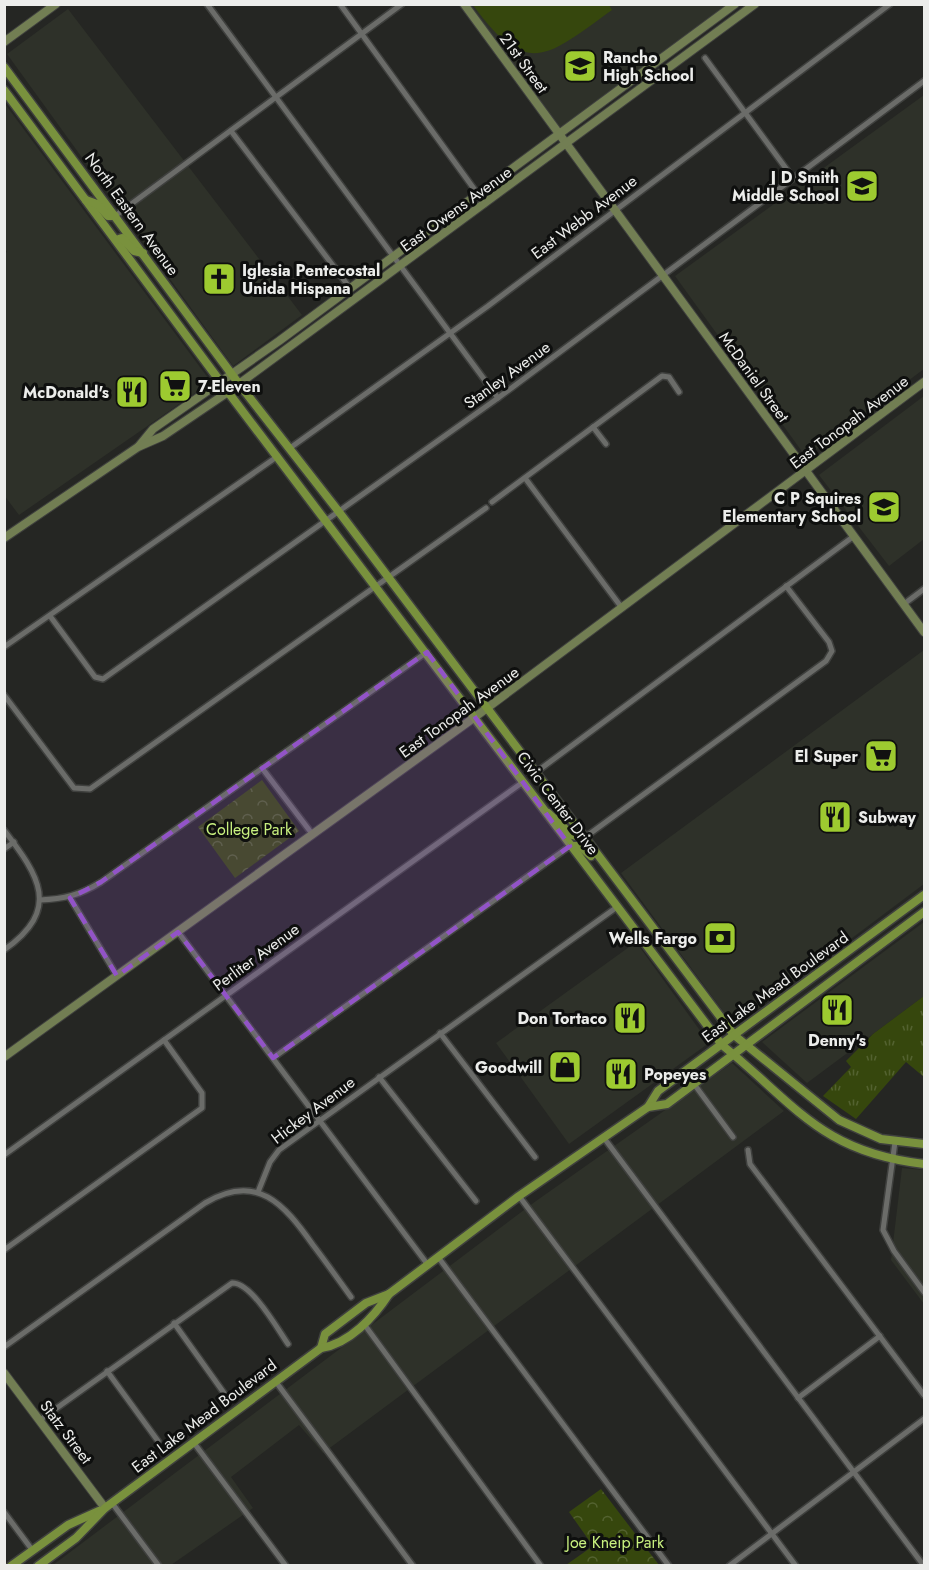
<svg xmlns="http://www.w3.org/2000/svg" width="929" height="1570" font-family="Jost,sans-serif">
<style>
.built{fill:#2e3129}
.grass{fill:url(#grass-tufts)}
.park{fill:url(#park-crowns)}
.garden{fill:#36470d}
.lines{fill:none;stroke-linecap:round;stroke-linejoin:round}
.street-casing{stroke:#3f403e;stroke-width:8}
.secondary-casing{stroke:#3f403e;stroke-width:10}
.primary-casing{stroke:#3f403e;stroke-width:11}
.street{stroke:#6b6c69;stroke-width:5}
.secondary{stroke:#727e53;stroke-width:8}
.primary{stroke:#79913d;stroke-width:8}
.marked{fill:#9253c8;fill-opacity:0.2;stroke:#9253c8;stroke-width:4.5;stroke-dasharray:12 8;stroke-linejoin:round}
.labels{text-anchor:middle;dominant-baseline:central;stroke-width:6;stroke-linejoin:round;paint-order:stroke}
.poi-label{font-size:16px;font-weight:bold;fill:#ecedeb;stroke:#0e0f0e;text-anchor:end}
.street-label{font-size:16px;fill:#ecedeb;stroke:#0e0f0e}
.park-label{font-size:16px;fill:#c8f07f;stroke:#0e0f0e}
</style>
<defs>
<pattern id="grass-tufts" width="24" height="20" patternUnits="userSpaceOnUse" patternTransform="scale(1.5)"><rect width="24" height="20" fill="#36470d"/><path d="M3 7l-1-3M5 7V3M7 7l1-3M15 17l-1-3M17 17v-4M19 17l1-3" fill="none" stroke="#536230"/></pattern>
<pattern id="park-crowns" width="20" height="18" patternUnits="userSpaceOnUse" patternTransform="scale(1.5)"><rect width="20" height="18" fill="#36470d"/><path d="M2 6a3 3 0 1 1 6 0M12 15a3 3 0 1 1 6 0" fill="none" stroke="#536230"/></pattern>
</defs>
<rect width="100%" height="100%" fill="#252623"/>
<g class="built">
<polygon points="470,5 730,5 560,128"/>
<polygon points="68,9 302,315 233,366 7,54"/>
<polygon points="924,95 924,369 806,457 675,276"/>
<polygon points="5,104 211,382 19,515 4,495 4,254 7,252 4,248"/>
<polygon points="924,396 924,539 889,566 819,475"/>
<polygon points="924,650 924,884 743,1020 731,1022 621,873"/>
<polygon points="924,922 924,996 807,1083 762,1042"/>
<polygon points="636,942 709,1043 569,1144 496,1043"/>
<polygon points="732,1063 784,1111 323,1453 299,1425 231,1477 253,1508 171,1565 53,1565 536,1201"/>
<polygon points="902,1168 924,1170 924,1304 891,1260"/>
</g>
<polygon class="grass" points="924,996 924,1077 906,1062 856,1119 823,1096 851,1067 846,1061 873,1034"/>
<g class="park">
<polygon points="262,780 299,831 235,878 198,827"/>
<polygon points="601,1489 659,1565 566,1565 593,1546 569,1512"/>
</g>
<path class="garden" d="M609,5l3,5c-64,46 -85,70 -139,-5z"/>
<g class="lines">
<g class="street-casing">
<g id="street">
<polyline points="207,4 498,398"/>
<polyline points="340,4 485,204"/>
<polyline points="705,58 793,178"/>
<polyline points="231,131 350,288"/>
<polyline points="115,216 402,4"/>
<polyline points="593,427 606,444"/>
<polyline points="290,448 488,306 890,4"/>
<polyline points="525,478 622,608"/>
<polyline points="492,502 662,376 669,377 679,392"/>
<polyline points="904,604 924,589"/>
<polyline points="50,616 95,677 103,679 498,398 924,81"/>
<polyline points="4,647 278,456"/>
<polyline points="4,695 74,788 90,789 486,508"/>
<polyline points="262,768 313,835"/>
<polyline points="535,773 854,536"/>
<path d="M4,830c35,46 58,79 0,120"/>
<polyline points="584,838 826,661 832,651 829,642 786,586"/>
<polyline points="4,849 14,842"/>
<polyline points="70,898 117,976"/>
<path d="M40,900c24,-1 40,-5 61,-18l326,-230"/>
<polyline points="178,932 428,1265"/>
<polyline points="440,1033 535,1157"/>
<polyline points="273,1058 570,846"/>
<polyline points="379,1077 476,1201"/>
<polyline points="694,1084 733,1137"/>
<polyline points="604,1138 924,1566"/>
<polyline points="895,1142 883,1230 894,1251 924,1292"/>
<polyline points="748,1150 750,1164 924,1395"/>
<polyline points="4,1155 523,782"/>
<polyline points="258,1192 270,1162 279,1150 617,907"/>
<polyline points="519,1196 796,1566"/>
<polyline points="4,1250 202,1108 202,1093 164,1040"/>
<polyline points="438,1257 669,1566"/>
<polyline points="174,1323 224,1393"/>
<polyline points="364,1324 541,1566"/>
<path d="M4,1347l201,-144c52,-31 79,1 108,42 13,17 25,34 38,52"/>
<polyline points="107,1371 158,1441"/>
<polyline points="276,1382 413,1566"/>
<polyline points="798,1398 880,1336"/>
<path d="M40,1420l192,-137c19,-1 45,45 56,61"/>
<polyline points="194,1443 286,1566"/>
<polyline points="112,1503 159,1566"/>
<polyline points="4,1512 33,1551"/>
<polyline points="729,1566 924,1419"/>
</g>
</g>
<g class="secondary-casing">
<g id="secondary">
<polyline points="464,4 924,632"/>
<polyline points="4,42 56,4"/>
<polyline points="139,446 153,429 279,341 735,4"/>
<polyline points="4,538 138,447 163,436 228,392 755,4"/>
<polyline points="4,1057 475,717 924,382"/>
<polyline points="4,1373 105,1508"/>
</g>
</g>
<g class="primary-casing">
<g id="primary">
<polyline points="4,67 239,384 339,512 734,1035 839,1120 881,1139 924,1144"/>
<path d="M4,90l224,302 494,653c74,60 99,107 202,119"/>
<polyline points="86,200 97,204 108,216 115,216"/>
<polyline points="116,240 122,238 134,251 143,253"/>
<polyline points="548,813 572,835 583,838"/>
<polyline points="570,846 580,846 591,856"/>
<polyline points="648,1107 658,1091 924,895"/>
<polyline points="321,1348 325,1334 366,1303 389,1294 519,1196 648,1107 667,1104 924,912"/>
<polyline points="11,1566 68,1525 99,1511"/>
<path d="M38,1566l38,-28 29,-30 216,-160c28,-4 53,-31 68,-54"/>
</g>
</g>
<use href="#street" class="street"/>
<use href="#secondary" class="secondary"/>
<use href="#primary" class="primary"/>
</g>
<path class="marked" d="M427,652l143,194 -297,212 -95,-126 -61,44 -47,-78 31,-16z"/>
<defs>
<g id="school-square" transform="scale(1.725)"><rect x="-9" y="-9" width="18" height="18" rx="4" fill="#9dca30" stroke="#0e0f0e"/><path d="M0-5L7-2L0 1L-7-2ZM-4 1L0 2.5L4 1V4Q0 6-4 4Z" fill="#111"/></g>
<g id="church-square" transform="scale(1.725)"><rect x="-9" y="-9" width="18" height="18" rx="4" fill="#9dca30" stroke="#0e0f0e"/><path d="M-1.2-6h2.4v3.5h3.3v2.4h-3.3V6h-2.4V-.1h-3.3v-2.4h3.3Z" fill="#111"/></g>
<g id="supermarket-square" transform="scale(1.725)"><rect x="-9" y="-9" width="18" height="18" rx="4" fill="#9dca30" stroke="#0e0f0e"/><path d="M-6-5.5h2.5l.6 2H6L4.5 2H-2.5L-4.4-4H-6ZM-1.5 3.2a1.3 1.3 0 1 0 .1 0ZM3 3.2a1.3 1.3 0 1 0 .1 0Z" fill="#111"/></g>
<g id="restaurant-square" transform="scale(1.725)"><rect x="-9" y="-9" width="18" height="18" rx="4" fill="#9dca30" stroke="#0e0f0e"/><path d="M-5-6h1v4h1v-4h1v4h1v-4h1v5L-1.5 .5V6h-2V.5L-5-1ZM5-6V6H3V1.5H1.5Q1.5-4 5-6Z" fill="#111"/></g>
<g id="bank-square" transform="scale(1.725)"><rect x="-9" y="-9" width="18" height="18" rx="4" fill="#9dca30" stroke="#0e0f0e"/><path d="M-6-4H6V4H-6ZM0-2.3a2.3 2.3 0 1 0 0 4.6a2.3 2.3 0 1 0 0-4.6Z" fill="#111"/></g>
<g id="shop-square" transform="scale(1.725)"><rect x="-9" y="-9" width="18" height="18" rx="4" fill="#9dca30" stroke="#0e0f0e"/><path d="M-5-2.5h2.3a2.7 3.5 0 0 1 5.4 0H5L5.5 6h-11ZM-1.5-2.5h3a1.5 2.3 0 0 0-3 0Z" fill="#111"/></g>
</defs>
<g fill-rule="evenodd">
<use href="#school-square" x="580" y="66"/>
<use href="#school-square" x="862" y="186"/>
<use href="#church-square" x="219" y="279"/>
<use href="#supermarket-square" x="175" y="386"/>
<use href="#restaurant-square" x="132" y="392"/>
<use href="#school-square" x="884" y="507"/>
<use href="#supermarket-square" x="881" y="756"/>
<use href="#restaurant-square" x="835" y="817"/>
<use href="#bank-square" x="720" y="938"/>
<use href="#restaurant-square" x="837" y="1010"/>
<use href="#restaurant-square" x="630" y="1018"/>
<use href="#shop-square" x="565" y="1067"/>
<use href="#restaurant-square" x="621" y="1074"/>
</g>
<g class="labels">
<g class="poi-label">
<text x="603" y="57" text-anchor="start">Rancho<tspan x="603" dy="18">High School</tspan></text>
<text x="839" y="177">J D Smith<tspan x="839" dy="18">Middle School</tspan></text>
<text x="242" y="270" text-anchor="start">Iglesia Pentecostal<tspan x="242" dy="18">Unida Hispana</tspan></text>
<text x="198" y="386" text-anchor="start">7-Eleven</text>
<text x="109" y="392">McDonald's</text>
<text x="861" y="498">C P Squires<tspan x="861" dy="18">Elementary School</tspan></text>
<text x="858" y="756">El Super</text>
<text x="858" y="817" text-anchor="start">Subway</text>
<text x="697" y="938">Wells Fargo</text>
<text x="607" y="1018">Don Tortaco</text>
<text x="837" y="1040" text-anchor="middle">Denny's</text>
<text x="542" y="1067">Goodwill</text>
<text x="644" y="1074" text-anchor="start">Popeyes</text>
</g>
<g class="street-label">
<text transform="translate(524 63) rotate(54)">21st Street</text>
<text transform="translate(456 209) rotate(-36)">East Owens Avenue</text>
<text transform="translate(132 214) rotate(54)">North Eastern Avenue</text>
<text transform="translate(584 217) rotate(-37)">East Webb Avenue</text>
<text transform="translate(507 375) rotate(-36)">Stanley Avenue</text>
<text transform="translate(754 377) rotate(54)">McDaniel Street</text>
<text transform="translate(849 422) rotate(-37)">East Tonopah Avenue</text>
<text transform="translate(459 712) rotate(-36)">East Tonopah Avenue</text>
<text transform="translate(558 803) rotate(53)">Civic Center Drive</text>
<text transform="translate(256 957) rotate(-36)">Perliter Avenue</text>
<text transform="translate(775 987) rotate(-36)">East Lake Mead Boulevard</text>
<text transform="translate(313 1110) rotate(-37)">Hickey Avenue</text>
<text transform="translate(204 1416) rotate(-37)">East Lake Mead Boulevard</text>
<text transform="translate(66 1432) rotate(53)">Statz Street</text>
</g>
<g class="park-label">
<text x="249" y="829">College Park</text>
<text x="615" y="1542">Joe Kneip Park</text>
</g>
</g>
<rect width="929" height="1570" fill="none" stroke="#ecedeb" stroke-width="12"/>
</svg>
